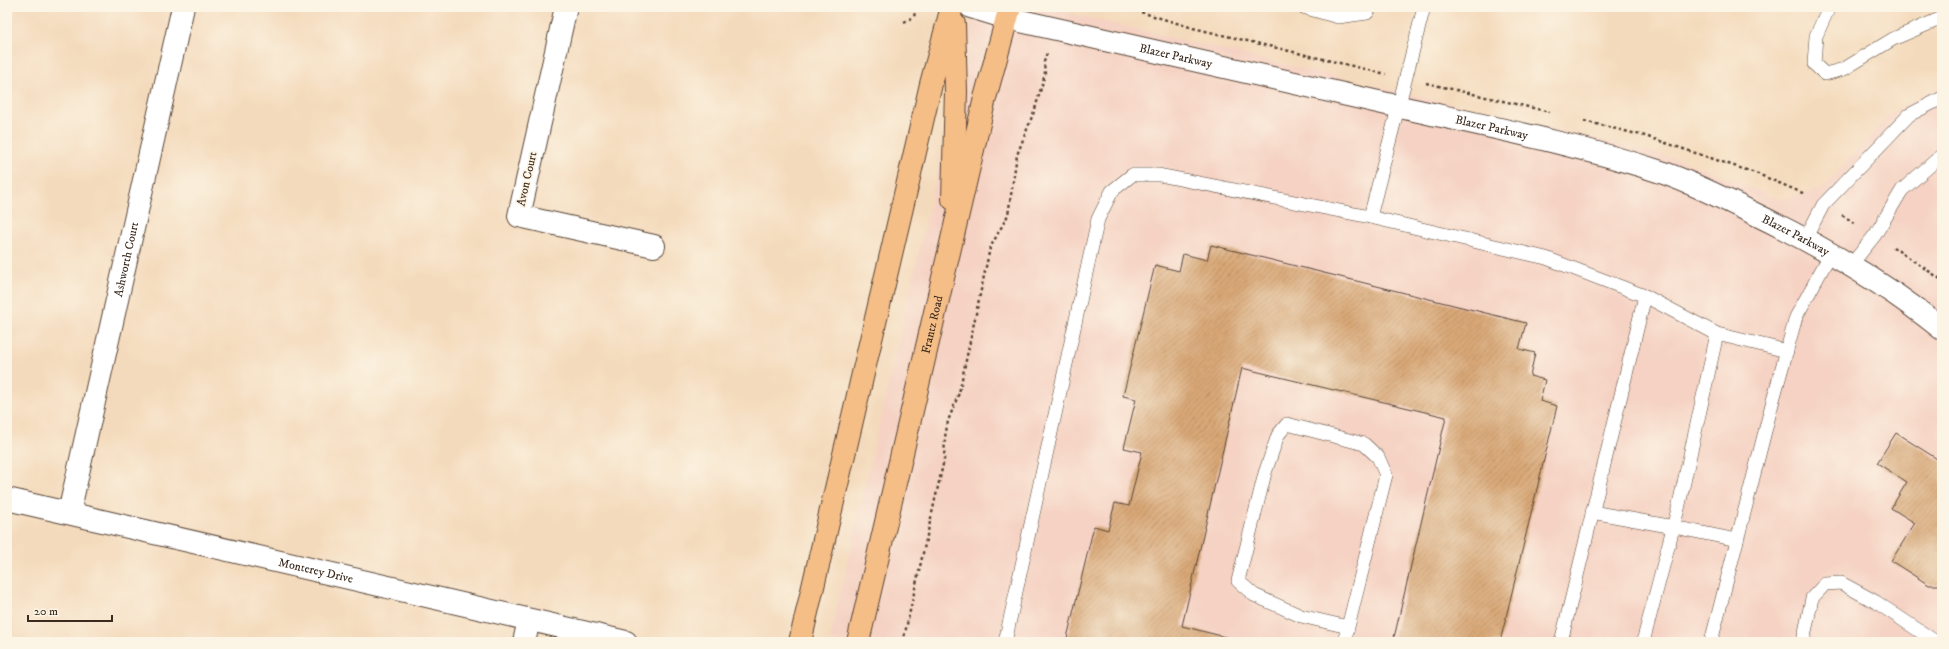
<svg xmlns="http://www.w3.org/2000/svg" width="1949" height="649" font-family="'IM FELL DW Pica',serif">
<style>
.built{fill:#f5d2c3}
.building{fill:url(#building-hatch)}
.lines{fill:none;stroke-linecap:round;stroke-linejoin:round}
.service-casing{stroke:#574436;stroke-width:14}
.minor-casing{stroke:#574436;stroke-width:24}
.tertiary-casing{stroke:#574436;stroke-width:24}
.primary-casing{stroke:#574436;stroke-width:24}
.path{stroke:#574436;stroke-width:2.5;stroke-dasharray:3 3;stroke-linecap:butt}
.service{stroke:#fff;stroke-width:13}
.minor{stroke:#fff;stroke-width:22}
.tertiary{stroke:#fff;stroke-width:22}
.primary{stroke:#f6be87;stroke-width:22}
.labels{text-anchor:middle;dominant-baseline:central;stroke-width:3.5;stroke-linejoin:round;paint-order:stroke}
.street-label{font-size:12px;fill:#3b2a1e;stroke:#fcf5e5}
</style>
<defs>
<pattern id="building-hatch" width="6" height="6" patternUnits="userSpaceOnUse"><rect width="6" height="6" fill="#d9a877"/><path d="M-1 1l2-2M0 6l6-6M5 7l2-2" fill="none" stroke="#b18961"/></pattern>
</defs>
<rect width="100%" height="100%" fill="#fcf5e5"/>
<filter id="ink" filterUnits="userSpaceOnUse"><feTurbulence type="fractalNoise" baseFrequency=".025" numOctaves="2"/><feDisplacementMap in="SourceGraphic" scale="8" xChannelSelector="R" yChannelSelector="G"/><feConvolveMatrix kernelMatrix="1 2 1 2 8 2 1 2 1" color-interpolation-filters="sRGB"/></filter>
<filter id="wash" filterUnits="userSpaceOnUse"><feTurbulence type="fractalNoise" baseFrequency=".012" numOctaves="4" result="noise"/><feDisplacementMap in="SourceGraphic" scale="16" xChannelSelector="R" yChannelSelector="G"/><feGaussianBlur stdDeviation="0.9" result="paint"/><feColorMatrix in="noise" values="0 0 0 0 0 0 0 0 0 0 0 0 0 0 0 0 0 1.4 0 .05"/><feComposite in="paint" operator="in"/></filter>
<g filter="url(#wash)">
<rect width="100%" height="100%" fill="#f4dabc"/>
<polygon class="built" points="975,7 1043,7 1443,102 1679,159 1779,199 1822,189 1890,114 1942,84 1942,642 829,642"/>
<g id="blocks">
<g class="building">
<polygon points="1211,245 1526,323 1519,349 1535,353 1530,376 1545,380 1540,401 1557,406 1500,642 1393,642 1446,417 1242,368 1182,626 1245,642 1066,642 1094,526 1108,530 1115,503 1129,506 1142,452 1124,448 1136,399 1123,396 1155,265 1179,271 1183,254 1207,260"/>
<polygon points="1896,433 1942,462 1942,585 1929,585 1891,561 1915,523 1891,508 1907,482 1877,463"/>
</g>
</g>
</g>
<g filter="url(#ink)">
<use href="#blocks" fill-opacity="0" stroke="#574436" stroke-width="1"/>
<g class="lines">
<g class="service-casing">
<g id="service">
<polyline points="1303,7 1338,17 1367,13 1371,7"/>
<polyline points="1829,7 1816,36 1814,64 1825,74 1844,69 1893,39 1942,18"/>
<polyline points="1370,217 1424,7"/>
<polyline points="1805,239 1823,205 1909,115 1942,98"/>
<polyline points="1851,265 1875,235 1902,190 1942,155"/>
<polyline points="1645,296 1717,334"/>
<polyline points="1592,512 1674,527 1737,540"/>
<polyline points="1005,642 1098,219 1112,191 1132,175 1159,175 1370,217 1546,258 1645,296 1561,642"/>
<polyline points="1344,642 1348,627 1386,475 1378,457 1364,444 1287,424 1278,435 1265,473 1238,581 1254,595 1301,616 1348,627"/>
<polyline points="1643,642 1678,509 1717,334 1787,351"/>
<polyline points="1711,642 1772,404 1796,317 1831,253"/>
<polyline points="1803,642 1812,598 1825,584 1841,583 1876,602 1936,642"/>
</g>
</g>
<g class="minor-casing">
<g id="minor">
<polyline points="566,7 519,216 654,246"/>
<polyline points="971,7 1007,18"/>
<path id="s1" d="M69,513l114,-506"/>
<polyline points="524,642 529,620"/>
</g>
</g>
<g class="tertiary-casing">
<g id="tertiary">
<path id="s2" d="M1007,18c127,28 254,57 380,86 93,21 187,39 277,69 31,11 61,26 91,41 66,32 129,68 187,115"/>
<path id="s3" d="M7,499l619,143"/>
</g>
</g>
<g class="primary-casing">
<g id="primary">
<polyline points="953,199 956,91 954,24"/>
<polyline points="800,642 931,84 952,7"/>
<path id="s4" d="M858,642l127,-544 25,-91"/>
</g>
</g>
<g class="path">
<polyline points="1124,7 1193,28 1386,74"/>
<polyline points="904,22 914,17 916,7"/>
<polyline points="1426,83 1550,112"/>
<polyline points="1584,121 1645,136 1758,174 1805,194"/>
<polyline points="1842,215 1856,224"/>
<polyline points="1893,247 1942,280"/>
<polyline points="903,642 944,460 945,437 948,421 959,393 990,248 1008,215 1017,155 1035,109 1045,74 1044,62 1047,53"/>
</g>
<use href="#service" class="service"/>
<use href="#minor" class="minor"/>
<use href="#tertiary" class="tertiary"/>
<use href="#primary" class="primary"/>
</g>
</g>
<g class="labels">
<g class="street-label">
<text stroke="none"><textPath href="#s2" startOffset="173">Blazer Parkway</textPath></text>
<text stroke="none"><textPath href="#s2" startOffset="497">Blazer Parkway</textPath></text>
<text transform="translate(527 179) rotate(-77)">Avon Court</text>
<text stroke="none"><textPath href="#s2" startOffset="821">Blazer Parkway</textPath></text>
<text stroke="none"><textPath href="#s1" startOffset="260">Ashworth Court</textPath></text>
<text stroke="none"><textPath href="#s4" startOffset="326">Frantz Road</textPath></text>
<text stroke="none"><textPath href="#s3" startOffset="317">Monterey Drive</textPath></text>
</g>
</g>
<rect width="1949" height="649" fill="none" stroke="#fcf5e5" stroke-width="24"/>
<path d="M28 615v6h84v-6" fill="none" stroke="#3b2a1e" stroke-width="2"/>
<text x="34" y="615" font-size="12" fill="#3b2a1e" stroke="#fcf5e5" stroke-width="3" paint-order="stroke">20 m</text>
</svg>
